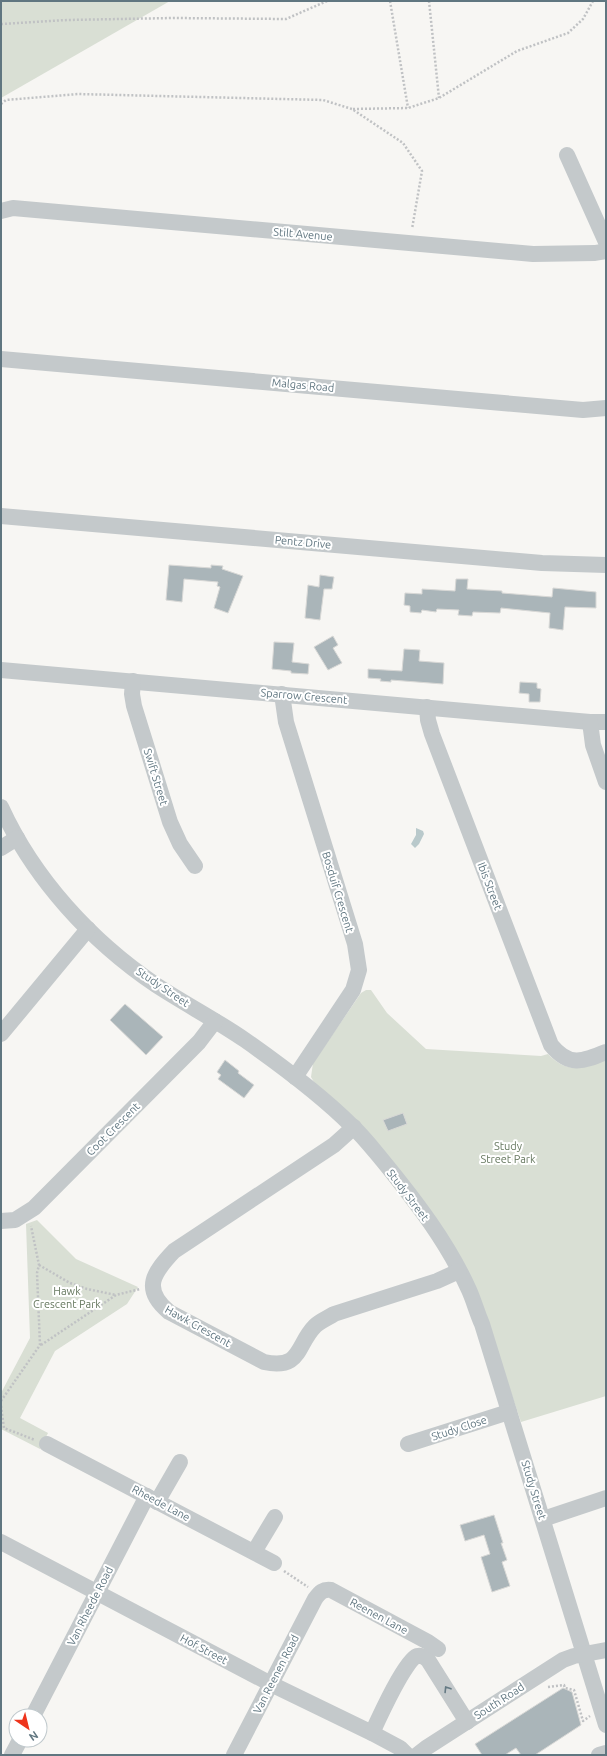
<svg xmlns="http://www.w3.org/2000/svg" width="607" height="1756" font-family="Ubuntu,sans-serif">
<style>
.green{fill:#d9dfd4}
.water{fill:#b9c9cb}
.building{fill:#aab5b9;stroke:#d8d8d6}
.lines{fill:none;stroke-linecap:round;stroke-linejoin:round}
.path{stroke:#c0c2c4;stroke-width:2.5;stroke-dasharray:2 2;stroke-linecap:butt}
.minor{stroke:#c4c9cb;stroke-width:16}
.oneway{stroke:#657a84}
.labels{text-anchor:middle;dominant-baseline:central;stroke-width:4;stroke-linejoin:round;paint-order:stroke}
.street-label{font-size:11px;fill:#607680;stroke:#fff}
.park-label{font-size:11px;fill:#66785f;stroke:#fff}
</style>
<rect width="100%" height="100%" fill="#f7f6f3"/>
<g class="green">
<polygon points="1,1 170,1 1,98"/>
<path d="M366,990h5l16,23 39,36 115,7 7,-2c20,21 33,13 58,5v337l-85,26 -41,-121 -166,-219 -3,-5 2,-14 48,-70z"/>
<polygon points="37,1220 76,1259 138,1287 127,1304 55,1351 20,1418 48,1433 40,1449 1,1429 1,1393 30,1338 26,1224"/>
</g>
<polygon class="water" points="416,828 423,831 424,834 419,844 415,848 411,844 416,835"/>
<g class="building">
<polygon points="169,565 211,568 211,565 223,566 222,569 243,576 228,613 214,608 220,587 217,586 218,582 184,579 182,602 166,600"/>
<polygon points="320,575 334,577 332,589 324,589 320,620 305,618 308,585 319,587"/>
<polygon points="456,579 468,579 467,589 502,591 502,593 552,597 553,588 596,592 596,608 565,607 563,630 549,628 550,613 501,608 500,613 473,612 472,616 458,615 459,610 437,609 436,612 422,610 421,613 410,612 410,606 404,605 405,593 422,594 422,589 455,591"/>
<polygon points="333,636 338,645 333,648 342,663 328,670 314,647"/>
<polygon points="274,642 294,643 292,662 309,664 308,674 291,673 291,671 272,669"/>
<polygon points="404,649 420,650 419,661 444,663 443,684 391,680 391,682 380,681 381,679 368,678 368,669 402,671"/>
<polygon points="520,682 537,683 537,688 541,689 540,702 529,702 529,694 519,693"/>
<polygon points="125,1004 163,1037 146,1055 110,1020"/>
<polygon points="225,1060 239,1071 238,1073 254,1085 244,1098 218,1079 221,1075 217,1072"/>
<polygon points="403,1113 407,1124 388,1131 383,1120"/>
<polygon points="494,1515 503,1543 501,1543 507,1560 502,1562 510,1586 492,1592 481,1557 490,1554 484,1535 465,1541 460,1525"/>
<polygon points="563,1688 572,1692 581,1725 535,1755 521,1755 516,1748 505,1755 482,1755 475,1744"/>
</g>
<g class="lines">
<g class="path">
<polyline points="390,1 408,108"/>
<polyline points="429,1 439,98"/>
<polyline points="1,24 67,20 173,18 286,19 327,1"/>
<polyline points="1,104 6,100 78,94 323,100 352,109 403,143 422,171 412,229"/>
<polyline points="353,109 408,108 439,98 517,51 568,33 583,19 593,1"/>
<polyline points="39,1265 70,1283 87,1289 116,1295"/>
<polyline points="41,1345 116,1295 140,1289"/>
<polyline points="1,1401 40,1345 37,1273 39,1265 31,1226"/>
<polyline points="1,1406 4,1428 35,1440"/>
<polyline points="284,1571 308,1587"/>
<polyline points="548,1687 564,1685 565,1688 574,1690 583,1721 590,1716"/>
</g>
<g class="minor">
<polyline points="567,155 606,242"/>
<polyline points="1,211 13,208 533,254 595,253 606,251"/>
<polyline points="1,359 583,410 606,408"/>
<polyline points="1,516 542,563 606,565"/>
<polyline points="1,670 590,722 606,722"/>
<polyline points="133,681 132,694 134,706 170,822 180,844 195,866"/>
<polyline points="282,694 286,722 355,944 359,970 353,990 295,1077"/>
<path d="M427,707l1,13 4,14 119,311c18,22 31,17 55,7"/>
<polyline points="590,722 593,745 606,782"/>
<path d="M1,807c33,72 90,134 155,178 29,19 60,35 89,55 37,26 75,54 107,86 11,10 21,23 31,35 32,39 65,82 86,129 5,11 8,23 13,34l124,401"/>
<polyline points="1,848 17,838"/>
<polyline points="1,1034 88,929"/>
<path d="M354,1127l-20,18 -160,106c-20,21 -33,38 -5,61l95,50c38,8 32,-17 51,-36 5,-5 13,-8 19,-12l103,-33 22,-10"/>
<polyline points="1,1221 15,1220 34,1208 199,1042 215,1021"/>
<polyline points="47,1444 274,1563"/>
<polyline points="408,1444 509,1412"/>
<polyline points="157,1502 180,1462"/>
<polyline points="543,1519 606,1498"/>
<polyline points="1,1542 271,1684 372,1733 400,1748 407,1755"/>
<polyline points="254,1552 275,1517"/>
<polyline points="33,1716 147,1496"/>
<path d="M372,1733c6,-13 33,-73 45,-77 5,-1 8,1 11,4l39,62"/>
<polyline points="12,1755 20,1740"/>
<path d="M234,1755l81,-156c5,-7 8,-10 16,-9l97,52 10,7"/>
<polyline points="417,1755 426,1748 563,1660 574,1656 606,1650"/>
<polyline points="599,1755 606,1753"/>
</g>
</g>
<defs><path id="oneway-chevron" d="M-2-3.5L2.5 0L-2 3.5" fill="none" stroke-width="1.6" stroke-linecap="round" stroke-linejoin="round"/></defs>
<use class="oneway" href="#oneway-chevron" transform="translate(447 1689) rotate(-122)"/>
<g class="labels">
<g class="street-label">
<text transform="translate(303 234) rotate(5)">Stilt Avenue</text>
<text transform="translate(303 385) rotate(5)">Malgas Road</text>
<text transform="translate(303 542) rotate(5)">Pentz Drive</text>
<text transform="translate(304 696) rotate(5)">Sparrow Crescent</text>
<text transform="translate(156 777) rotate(73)">Swift Street</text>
<text transform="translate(490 886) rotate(69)">Ibis Street</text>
<text transform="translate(338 892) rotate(73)">Bosduif Crescent</text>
<text transform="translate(163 987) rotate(34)">Study Street</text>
<text transform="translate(113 1129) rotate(-45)">Coot Crescent</text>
<text transform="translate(408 1195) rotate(53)">Study Street</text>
<text transform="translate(198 1326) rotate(29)">Hawk Crescent</text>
<text transform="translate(459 1428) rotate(-18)">Study Close</text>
<text transform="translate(534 1490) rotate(73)">Study Street</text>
<text transform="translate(161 1503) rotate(28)">Rheede Lane</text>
<text transform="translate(90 1606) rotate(-63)">Van Rheede Road</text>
<text transform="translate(379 1616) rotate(28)">Reenen Lane</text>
<text transform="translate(204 1649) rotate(28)">Hof Street</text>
<text transform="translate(276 1674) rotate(-63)">Van Reenen Road</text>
<text transform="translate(499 1701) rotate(-33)">South Road</text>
</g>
<g class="park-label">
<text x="508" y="1146">Study<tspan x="508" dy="13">Street Park</tspan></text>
<text x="67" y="1291">Hawk<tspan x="67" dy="13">Crescent Park</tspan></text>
</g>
</g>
<rect width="607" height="1756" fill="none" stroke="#607680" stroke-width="4"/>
<g transform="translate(28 1728) rotate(145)"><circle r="19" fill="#ffffff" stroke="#bfc8cc"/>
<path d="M0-3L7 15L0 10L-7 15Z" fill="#ee341c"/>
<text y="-6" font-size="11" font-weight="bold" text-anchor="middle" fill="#607680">N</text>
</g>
</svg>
